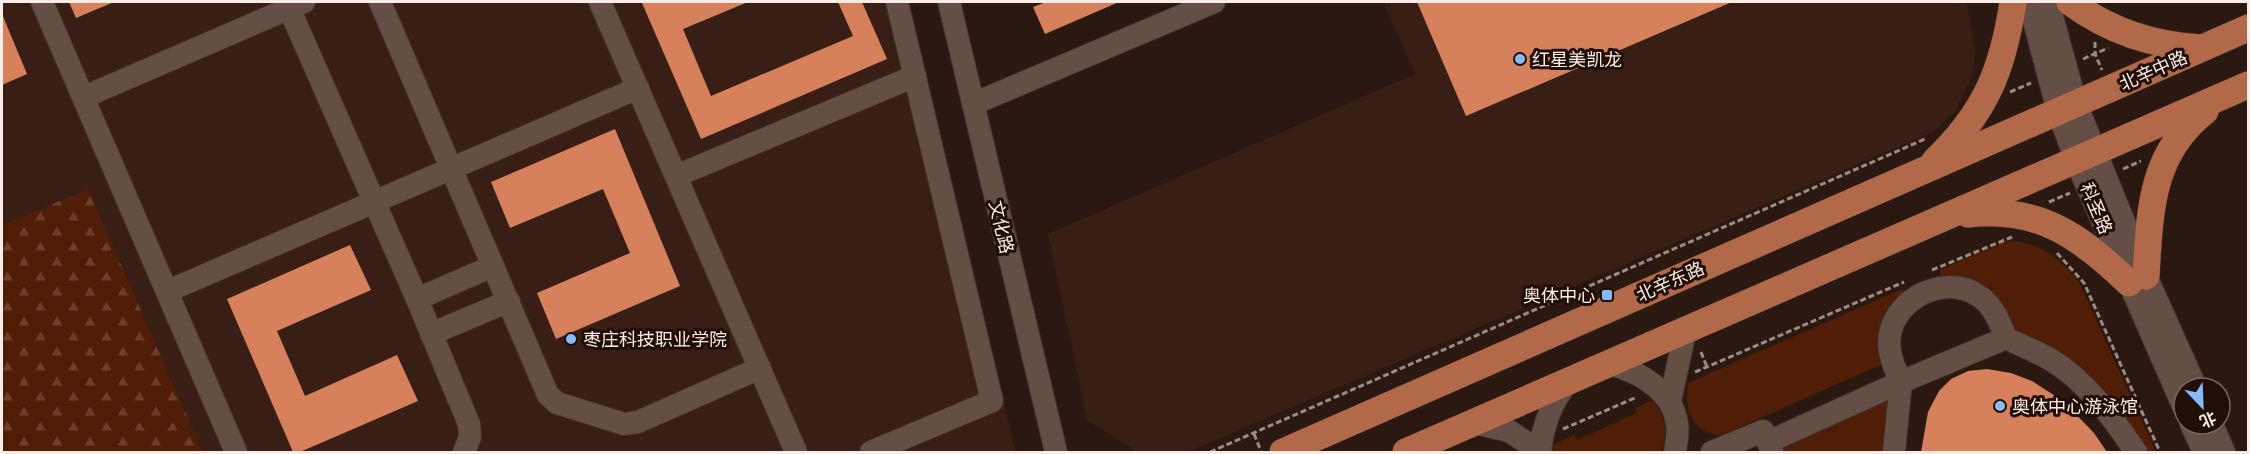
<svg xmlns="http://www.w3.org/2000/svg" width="2250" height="454" font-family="Barlow,'Noto Sans SC',sans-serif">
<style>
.built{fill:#381e14}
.grass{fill:#501e06}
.forest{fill:url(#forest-firs)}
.building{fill:#d7805c}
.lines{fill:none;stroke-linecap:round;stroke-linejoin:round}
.minor-casing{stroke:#41322f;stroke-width:24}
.major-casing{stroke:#41322f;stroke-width:28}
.path{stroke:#9c8b84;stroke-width:3;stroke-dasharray:6 3;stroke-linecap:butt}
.minor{stroke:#654e45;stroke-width:22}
.major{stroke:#b1694a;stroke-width:27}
.poi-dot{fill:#85bbfb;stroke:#210f07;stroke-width:2}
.labels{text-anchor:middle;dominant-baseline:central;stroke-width:6;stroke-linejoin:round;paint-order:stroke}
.poi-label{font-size:18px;fill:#fbece7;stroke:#210f07;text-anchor:start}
.street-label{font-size:18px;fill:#fbece7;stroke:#210f07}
</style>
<defs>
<pattern id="forest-firs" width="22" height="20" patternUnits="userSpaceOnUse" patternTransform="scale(1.5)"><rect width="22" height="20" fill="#501e06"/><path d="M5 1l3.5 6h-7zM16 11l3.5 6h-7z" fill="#6a3f2a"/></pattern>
</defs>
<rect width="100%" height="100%" fill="#2b1810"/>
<g class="built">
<polygon points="2,2 906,2 1016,452 203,452 88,189 2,225"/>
<polygon points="1383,2 1967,2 1975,51 1973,74 1955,112 1933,132 1188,452 1137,452 1087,420 1048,234 1415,74"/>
</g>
<g class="grass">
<path d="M2014,241c29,4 47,18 65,41l77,170h-10l-74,-89 -22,-17 -35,-15 -16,-32 -14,-14 -18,-7 -25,-1 -3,-7 63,-27z"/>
<path d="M1902,289l4,7 -21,67 -163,72c-29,0 -39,-26 -34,-52z"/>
<polygon points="1892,398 1885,452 1784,452 1781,445"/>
<path d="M1653,400c12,17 16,33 8,52h-106l-3,-7 22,-10 3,5 60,-27 -2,-5z"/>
</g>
<polygon class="forest" points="88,189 203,452 2,452 2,225"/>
<g class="building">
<polygon points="69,2 114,2 76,18"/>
<polygon points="645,2 748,2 683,29 711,96 853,36 838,2 862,2 887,59 701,139 642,3"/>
<polygon points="1046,2 1119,2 1045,34 1033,7"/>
<polygon points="1417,2 1732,2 1466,116"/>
<polygon points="2,14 27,74 2,85"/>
<polygon points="615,129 680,286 556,339 537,293 630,253 603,189 510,228 491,182"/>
<polygon points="350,245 371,290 277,331 305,396 397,355 418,401 300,452 293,452 227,299"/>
<polygon points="1987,369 2011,373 2032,381 2063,401 2094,433 2107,452 1921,452 1928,412 1939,391 1951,379 1968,371"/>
</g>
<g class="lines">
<g class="minor-casing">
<g id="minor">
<polyline points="42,2 236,452"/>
<polyline points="380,2 548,395 557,403 624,424 638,422 760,368"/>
<polyline points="600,2 796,452"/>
<polyline points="949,2 1056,452"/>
<polyline points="2029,2 2058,111 2076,161 2184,408"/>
<polyline points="2048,2 2076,104 2146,276 2196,388"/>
<polyline points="289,8 417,299 469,424 470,437 464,452"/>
<polyline points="84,97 304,2"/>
<polyline points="973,104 1214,2"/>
<polyline points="676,176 915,76"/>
<polyline points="168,291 638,88"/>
<polyline points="417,299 493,266"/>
<polyline points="431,334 509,301"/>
<path d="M1610,364c30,8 63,27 67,60 2,9 -1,20 -2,28"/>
<polyline points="1670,401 1685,332"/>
<polyline points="1475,423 1509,431 1541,452"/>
<polyline points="2191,424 2204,452"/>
<polyline points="2212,424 2224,452"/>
<path d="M1768,442l133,-60c-4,-10 -10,-20 -11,-31 -8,-46 51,-81 89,-55 14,9 21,27 27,42 14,7 29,13 42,20 37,21 65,60 88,94"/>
<path d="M1540,451c3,-26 11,-48 27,-68"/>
<polyline points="871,452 992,401 897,2"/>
<polyline points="1712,452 1763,431 1772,451"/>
<polyline points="1894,452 1901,382 2006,338"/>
</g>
</g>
<g class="major-casing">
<g id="major">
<path d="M2070,2c40,29 81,43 131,46"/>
<path d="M1935,161c51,-49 68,-92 78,-159"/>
<path d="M1968,214c71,-8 112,22 161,69"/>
<path d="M2146,276c4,-64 4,-122 59,-165"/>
<polyline points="1283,452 2248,28"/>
<polyline points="1406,452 2248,85"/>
</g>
</g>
<g class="path">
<polyline points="2095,42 2095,54 2102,70"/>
<polyline points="2083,59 2108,48"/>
<polyline points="2010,92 2031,83"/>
<polyline points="2123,169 2141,161"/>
<polyline points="2049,202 2070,193"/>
<polyline points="2057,253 2084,283 2160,452"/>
<polyline points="1932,270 2012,237"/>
<polyline points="1701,352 1707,367"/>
<polyline points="1695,372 1904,282"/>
<polyline points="1563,429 1637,397"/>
<polyline points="1254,434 1261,451"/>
<polyline points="1210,452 1925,139"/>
</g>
<use href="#minor" class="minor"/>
<use href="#major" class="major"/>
</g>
<g class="poi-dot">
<circle cx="1520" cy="59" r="6"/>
<rect x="1601" y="289" width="12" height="12" rx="3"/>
<circle cx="571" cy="339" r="6"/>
<circle cx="2000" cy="406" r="6"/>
</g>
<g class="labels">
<g class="poi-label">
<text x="1532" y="59">红星美凯龙</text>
<text x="1595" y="295" text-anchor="end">奥体中心</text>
<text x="583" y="339">枣庄科技职业学院</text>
<text x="2012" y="406">奥体中心游泳馆</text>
</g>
<g class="street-label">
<text transform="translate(2153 70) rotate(-24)">北辛中路</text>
<text transform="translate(2097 208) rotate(67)">科圣路</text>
<text transform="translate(1002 227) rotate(77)">文化路</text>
<text transform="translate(1670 281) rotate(-24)">北辛东路</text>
</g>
</g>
<rect width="2250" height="454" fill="none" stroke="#fbece7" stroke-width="6"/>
<g transform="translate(2202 406) rotate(157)"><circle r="28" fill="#210f07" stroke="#786761" stroke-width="1.5"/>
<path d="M0-4.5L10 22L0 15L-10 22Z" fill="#85bbfb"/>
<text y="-9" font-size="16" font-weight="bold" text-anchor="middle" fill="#fbece7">北</text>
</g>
</svg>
